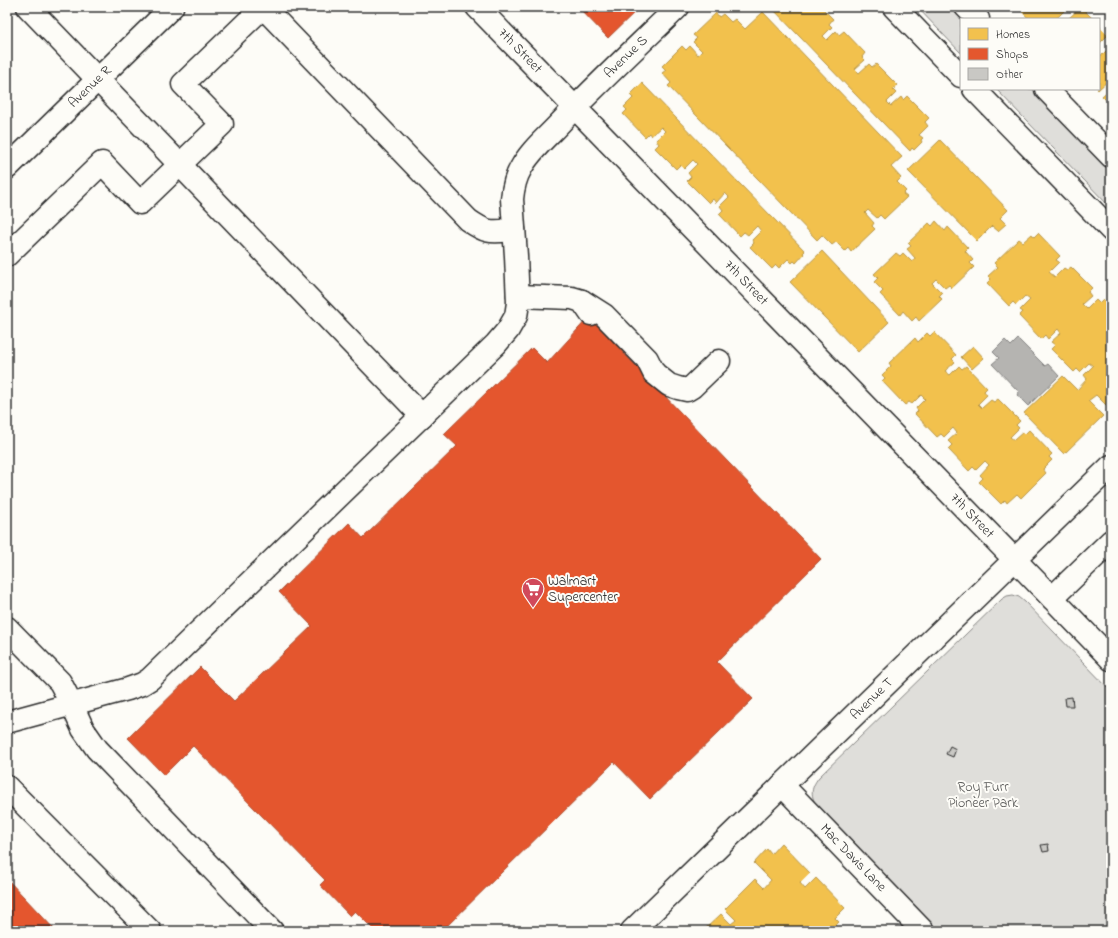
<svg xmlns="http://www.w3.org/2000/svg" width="1118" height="938" font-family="'Indie Flower',sans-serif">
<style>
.green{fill:#dfdeda;stroke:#858482}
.water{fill:#b5b4b1;stroke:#7e7d7b}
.homes{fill:#f2c14e;stroke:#b69444}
.shops{fill:#e4572e;stroke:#ac4a2d}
.building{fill:#c9c8c4;stroke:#2b2b2b}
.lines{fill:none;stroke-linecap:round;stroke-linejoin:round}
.minor-casing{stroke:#2b2b2b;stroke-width:25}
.minor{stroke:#fdfcf7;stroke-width:22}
.labels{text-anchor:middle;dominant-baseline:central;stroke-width:4;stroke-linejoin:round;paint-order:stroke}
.street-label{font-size:14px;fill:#2b2b2b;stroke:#fdfcf7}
.poi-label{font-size:14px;fill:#2b2b2b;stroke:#fdfcf7;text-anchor:start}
.park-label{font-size:14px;fill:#585857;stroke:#fdfcf7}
</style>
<rect width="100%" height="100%" fill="#fdfcf7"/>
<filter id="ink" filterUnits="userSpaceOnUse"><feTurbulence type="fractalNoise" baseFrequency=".025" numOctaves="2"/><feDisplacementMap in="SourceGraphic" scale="8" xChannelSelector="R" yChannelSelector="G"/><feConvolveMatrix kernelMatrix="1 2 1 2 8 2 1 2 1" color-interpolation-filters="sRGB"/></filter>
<g filter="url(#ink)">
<g class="green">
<polygon points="917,7 960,7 972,19 961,19 961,53"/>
<polygon points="996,89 1040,89 1111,163 1111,208"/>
<path d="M1013,595l6,2 6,5 86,89v240h-174l-118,-121c-8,-13 -10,-20 0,-33l183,-178 5,-3z"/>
</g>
<polygon class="water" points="1018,339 1045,366 1048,364 1059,376 1028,406 1017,395 1019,392 992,364 999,358 993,352 1005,340 1011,346"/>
<g class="homes">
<polygon points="771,7 821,7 833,19 829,24 832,27 823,36 827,40 836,31 839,35 844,31 865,53 862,57 865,60 855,69 859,73 869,64 872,67 876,64 897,85 893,90 896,93 887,102 891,106 901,97 903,100 907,96 929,118 925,122 928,126 919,135 923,138 921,140 922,142 914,150 912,148 910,151"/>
<polygon points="1018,7 1068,7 1056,19 1029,19"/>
<polygon points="1081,7 1093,19 1068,19"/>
<polygon points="763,12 902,157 891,167 901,178 897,182 906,191 903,194 907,197 884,219 880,215 877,218 868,210 865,213 874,223 872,226 875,229 851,252 848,248 845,251 836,242 832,245 822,235 817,240 668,86 671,83 662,73 666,70 662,66 682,46 686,50 690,46 698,55 702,51 693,42 697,38 693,35 716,13 719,17 723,14 731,22 735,19 745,29"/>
<polygon points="1099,26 1108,35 1099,44"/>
<polygon points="1111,46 1111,78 1098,90 1097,89 1099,89 1099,58"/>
<polygon points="642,83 805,251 803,253 804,254 796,263 794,261 792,263 788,259 779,268 776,265 772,269 750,247 754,243 752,240 761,231 757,226 748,235 744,232 740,236 719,214 723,210 720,206 729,197 725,193 716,203 713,199 709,203 687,181 691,177 688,173 697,164 693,160 684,169 680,165 676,169 655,148 659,144 656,140 665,131 661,127 651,136 649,133 645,137 623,114 627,110 624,107 633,98 630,95"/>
<polygon points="1111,88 1111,105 1102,96"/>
<polygon points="940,140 1008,210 1000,218 1006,224 998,231 992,226 977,241 908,171"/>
<polygon points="936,221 945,231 948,227 968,248 965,251 973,260 970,263 974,267 952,288 949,285 945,288 936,279 932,283 942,293 939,296 942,299 919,321 916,317 912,321 903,311 900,315 880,294 883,291 874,282 878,278 874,274 896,253 900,256 903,253 912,262 915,258 907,249 911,246 908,243 929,223 932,226"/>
<polygon points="1038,233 1060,256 1056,260 1059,262 1049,272 1055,277 1064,268 1067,270 1071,267 1092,288 1088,292 1091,296 1082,304 1087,309 1096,300 1099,303 1103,299 1111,307 1111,403 1109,401 1106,405 1096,395 1088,401 1103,416 1064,454 1024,413 1063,376 1077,390 1087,379 1084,375 1093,366 1089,363 1080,372 1077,369 1074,372 1051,349 1055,345 1051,342 1061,333 1058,329 1048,339 1045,335 1041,339 1019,316 1023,312 1020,310 1030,300 1025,296 1016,305 1013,302 1009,306 987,283 991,279 988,276 998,267 994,263 1019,239 1023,242 1032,234 1034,237"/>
<polygon points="822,251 889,322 858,352 790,282"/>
<polygon points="934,332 956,355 952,359 955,362 945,371 950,375 959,366 962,369 966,366 987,388 984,391 987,395 978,404 982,408 991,400 994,402 998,399 1020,421 1016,425 1019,428 1010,437 1014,440 1023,432 1025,434 1029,430 1052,454 1049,457 1052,460 1043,469 1046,473 1021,498 1017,494 1007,503 1005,500 1001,504 979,482 983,478 980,475 989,465 985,461 976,470 973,467 969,471 948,449 952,445 948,441 957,433 953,428 944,437 941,434 937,437 915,414 918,411 916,408 925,399 921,395 912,404 909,402 905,405 882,381 885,378 882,375 891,366 889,363 915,338 918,342 927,333 930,336"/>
<polygon points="973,346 984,358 972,369 961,357"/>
<polygon points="781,843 810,873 800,883 805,889 816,878 845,908 835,918 839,922 830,931 820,931 819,930 818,931 703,931 721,914 731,924 736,920 725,909 755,879 764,888 771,880 754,863 767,849 771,854"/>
</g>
<g class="shops">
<polygon points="578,7 638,7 639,8 608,38"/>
<polygon points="589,317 821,559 717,662 753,699 650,799 614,762 446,927 450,931 375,931 355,911 350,916 320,885 325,880 193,746 164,775 128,738 200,667 234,701 312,626 279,592 349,523 363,538 457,446 444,434 532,348 547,363"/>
<polygon points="7,879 56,931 7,931"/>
</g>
<g class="building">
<polygon points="1072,697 1073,706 1066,706 1065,698"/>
<polygon points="950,746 956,749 953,757 946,754"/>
<polygon points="1048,844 1049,851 1043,852 1041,845"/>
</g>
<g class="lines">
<g class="minor-casing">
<g id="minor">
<polyline points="28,7 422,416"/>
<polyline points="477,7 1052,598 1111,541"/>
<polyline points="894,7 961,76"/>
<polyline points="966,7 978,19"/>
<polyline points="974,89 1111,230"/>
<polyline points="1046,89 1111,156"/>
<polyline points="7,168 172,7"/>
<path d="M7,255l95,-92 38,40 82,-79 -39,-40 80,-77 205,213c20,14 23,12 46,10"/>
<polyline points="518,296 572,298 582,301 591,314"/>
<polyline points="582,301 604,315 647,359 654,373 669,385 678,388 687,390 692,387 719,361"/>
<polyline points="1052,598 1111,659"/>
<polyline points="7,628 60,682 72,705 83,729 97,749 272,931"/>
<path d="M7,722l121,-33 14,-5 8,-5 346,-335 12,-14 8,-14 2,-13 -2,-47 -4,-57c1,-11 3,-21 9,-31 9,-17 25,-30 38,-44 38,-40 79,-78 119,-117"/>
<polyline points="782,785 923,931"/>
<polyline points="7,787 150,931"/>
<polyline points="632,931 1111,466"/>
</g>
</g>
<use href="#minor" class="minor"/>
</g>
</g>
<defs>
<g id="supermarket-pin" transform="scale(1.15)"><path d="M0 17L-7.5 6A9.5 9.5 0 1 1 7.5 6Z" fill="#d1495b" stroke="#fdfcf7"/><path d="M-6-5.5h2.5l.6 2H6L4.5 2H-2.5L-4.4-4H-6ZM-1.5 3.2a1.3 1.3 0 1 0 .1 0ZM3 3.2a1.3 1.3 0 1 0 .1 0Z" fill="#fff"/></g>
</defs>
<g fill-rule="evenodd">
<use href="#supermarket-pin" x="533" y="589"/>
</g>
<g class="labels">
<g class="street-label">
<text transform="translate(520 51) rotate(46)">7th Street</text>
<text transform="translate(626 57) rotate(-44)">Avenue S</text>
<text transform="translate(90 87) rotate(-44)">Avenue R</text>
<text transform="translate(746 283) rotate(46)">7th Street</text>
<text transform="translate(972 516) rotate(46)">7th Street</text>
<text transform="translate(872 699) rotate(-44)">Avenue T</text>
<text transform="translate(853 858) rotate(46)">Mac Davis Lane</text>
</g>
<g class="poi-label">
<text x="548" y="581">Walmart<tspan x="548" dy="16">Supercenter</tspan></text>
</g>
<g class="park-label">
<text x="983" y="787">Roy Furr<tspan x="983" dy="16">Pioneer Park</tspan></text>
</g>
</g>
<rect width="1118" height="938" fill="none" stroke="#fdfcf7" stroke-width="24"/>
<rect x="12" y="12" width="1094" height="914" fill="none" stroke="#2b2b2b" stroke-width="1.5" filter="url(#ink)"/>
<rect x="960" y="18" width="140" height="72" fill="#fdfcf7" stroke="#a9a8a5"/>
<rect x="968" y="28" width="20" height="12" fill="#f2c14e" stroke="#a9a8a5"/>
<text x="996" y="38" font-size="12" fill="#2b2b2b">Homes</text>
<rect x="968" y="48" width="20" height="12" fill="#e4572e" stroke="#a9a8a5"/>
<text x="996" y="58" font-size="12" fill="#2b2b2b">Shops</text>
<rect x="968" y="68" width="20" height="12" fill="#c9c8c4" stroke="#a9a8a5"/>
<text x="996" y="78" font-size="12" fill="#2b2b2b">Other</text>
</svg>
